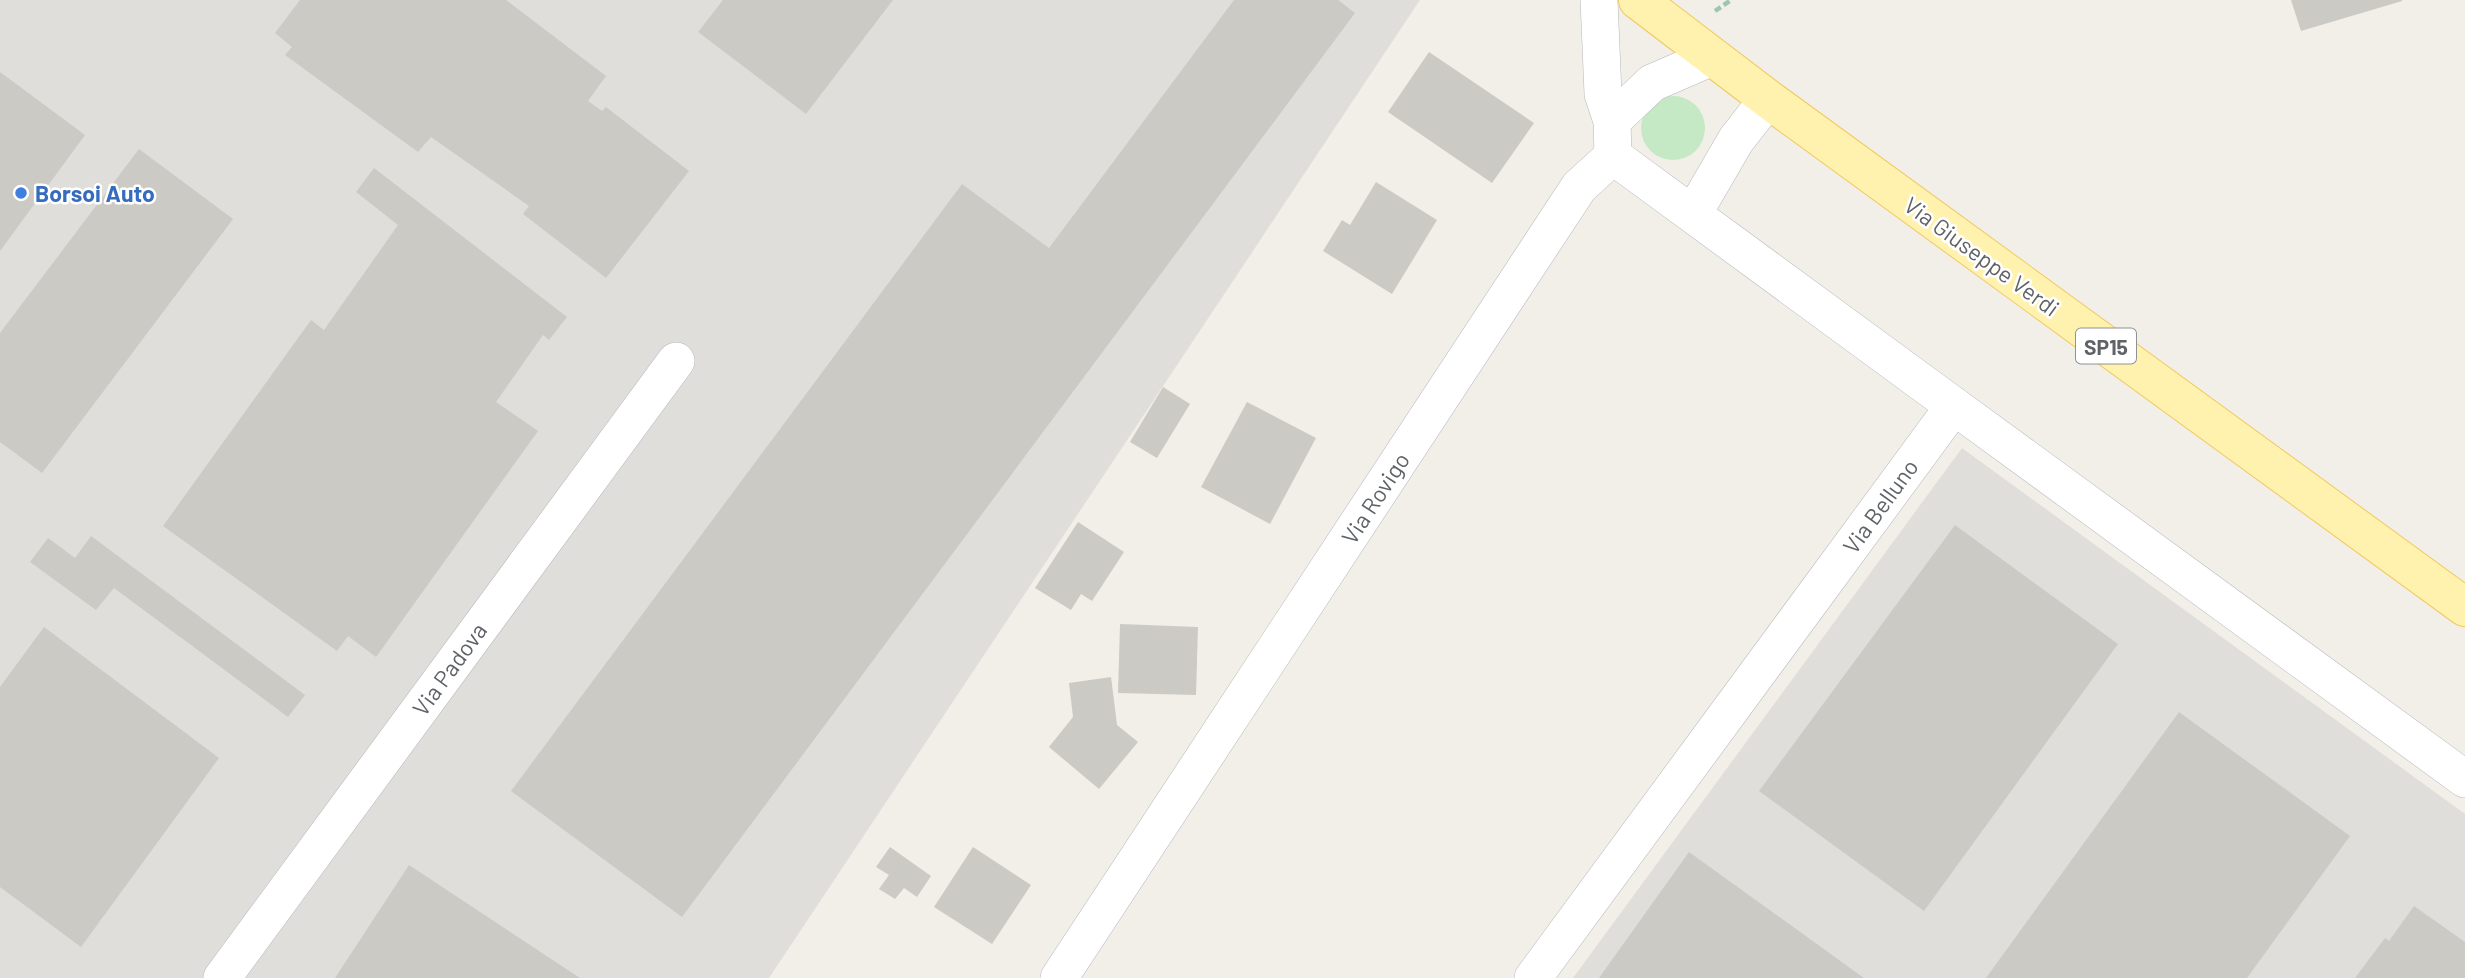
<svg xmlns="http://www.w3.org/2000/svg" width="2465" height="978" font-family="Barlow,sans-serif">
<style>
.industrial{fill:#e0deda}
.green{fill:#c5e8c5}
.building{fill:#cccac5}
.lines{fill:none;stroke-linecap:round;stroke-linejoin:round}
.minor-casing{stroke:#b5b8bc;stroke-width:38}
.major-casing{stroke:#f2c960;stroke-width:40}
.path{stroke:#9cc7a9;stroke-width:4.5;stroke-dasharray:7 3.5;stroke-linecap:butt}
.minor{stroke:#fff;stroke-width:37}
.major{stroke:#fff2af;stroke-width:38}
.shop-dot{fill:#3f7fe0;stroke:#fff;stroke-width:2.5}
.labels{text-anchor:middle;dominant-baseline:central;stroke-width:5;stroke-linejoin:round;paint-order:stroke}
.shield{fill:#fff;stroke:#8f9295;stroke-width:2}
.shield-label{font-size:21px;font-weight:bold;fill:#5f6368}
.shop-label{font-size:23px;font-weight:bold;fill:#366cbe;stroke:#fff;text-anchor:start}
.street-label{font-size:23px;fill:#5f6368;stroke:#fff}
</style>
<rect width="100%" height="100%" fill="#f1efe8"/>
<g class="industrial">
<polygon points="0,0 1420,0 769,978 0,978"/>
<polygon points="1962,448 2465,814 2465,978 1573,978"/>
</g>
<circle class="green" cx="1673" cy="128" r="32"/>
<g class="building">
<polygon points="300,0 506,0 606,76 588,101 602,111 606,107 689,171 606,278 523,214 529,206 431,137 418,152 285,55 292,47 275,33"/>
<polygon points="723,0 893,0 806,114 698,32"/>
<polygon points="1234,0 1338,0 1355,13 682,917 511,791 962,184 1049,248"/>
<polygon points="2291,0 2402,0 2402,1 2301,31"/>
<polygon points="1429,52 1534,123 1492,183 1388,112"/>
<polygon points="0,72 85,135 0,251"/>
<polygon points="139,149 233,219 42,473 0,442 0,333"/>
<polygon points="374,168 567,317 549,340 543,335 496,402 538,431 376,657 348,636 337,651 163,526 311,320 324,330 398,225 356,192"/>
<polygon points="1376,182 1437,220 1392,294 1323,251 1342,220 1350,225"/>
<polygon points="1163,387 1190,404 1157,458 1130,442"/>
<polygon points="1247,402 1316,438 1270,524 1201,487"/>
<polygon points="1078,522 1124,552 1092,601 1081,594 1071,610 1035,588"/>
<polygon points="1955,525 2118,644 1924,911 1759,791"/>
<polygon points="91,536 305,695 288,717 114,588 96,610 30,562 48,538 75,558"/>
<polygon points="1120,624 1198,627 1196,695 1118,693"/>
<polygon points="44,627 219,758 81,947 0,887 0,687"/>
<polygon points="1111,677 1117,725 1138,742 1099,789 1049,747 1073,717 1069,683"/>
<polygon points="2179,712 2350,836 2247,978 1986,978"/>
<polygon points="890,847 931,876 917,897 904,888 895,899 879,889 889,875 876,867"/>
<polygon points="973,847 1031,885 992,944 934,907"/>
<polygon points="1689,852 1864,978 1599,978"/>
<polygon points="409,865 580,978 335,978"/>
<polygon points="2414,906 2465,942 2465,978 2355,978 2385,938 2389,941"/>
</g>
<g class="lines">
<g class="minor-casing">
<g id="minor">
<polyline points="1599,0 1603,94 1612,121 1613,156"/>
<polyline points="1612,121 1652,83 1712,57"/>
<polyline points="1693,214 1736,140 1768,99"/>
<polyline points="1954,406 2465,779"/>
<polyline points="222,978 676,361"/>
<polyline points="1059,978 1579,187 1613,156"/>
<polyline points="1533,978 1954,406 1613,156"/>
</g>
</g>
<g class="major-casing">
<polyline id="major" points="1638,0 1768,99 2465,607"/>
</g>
<polyline class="path" points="1715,11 1731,0"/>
<use href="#minor" class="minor"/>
<use href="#major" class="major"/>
</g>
<circle class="shop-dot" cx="21" cy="193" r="7"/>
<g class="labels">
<rect class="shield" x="2076" y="328.5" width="60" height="35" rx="5"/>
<g class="shield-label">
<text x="2106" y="346">SP15</text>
</g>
<g class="shop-label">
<text x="35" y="193">Borsoi Auto</text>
</g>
<g class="street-label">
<text transform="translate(1982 256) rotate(36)">Via Giuseppe Verdi</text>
<text transform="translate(1375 498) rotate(-57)">Via Rovigo</text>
<text transform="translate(1880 506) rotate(-54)">Via Belluno</text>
<text transform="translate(449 669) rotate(-54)">Via Padova</text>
</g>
</g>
</svg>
